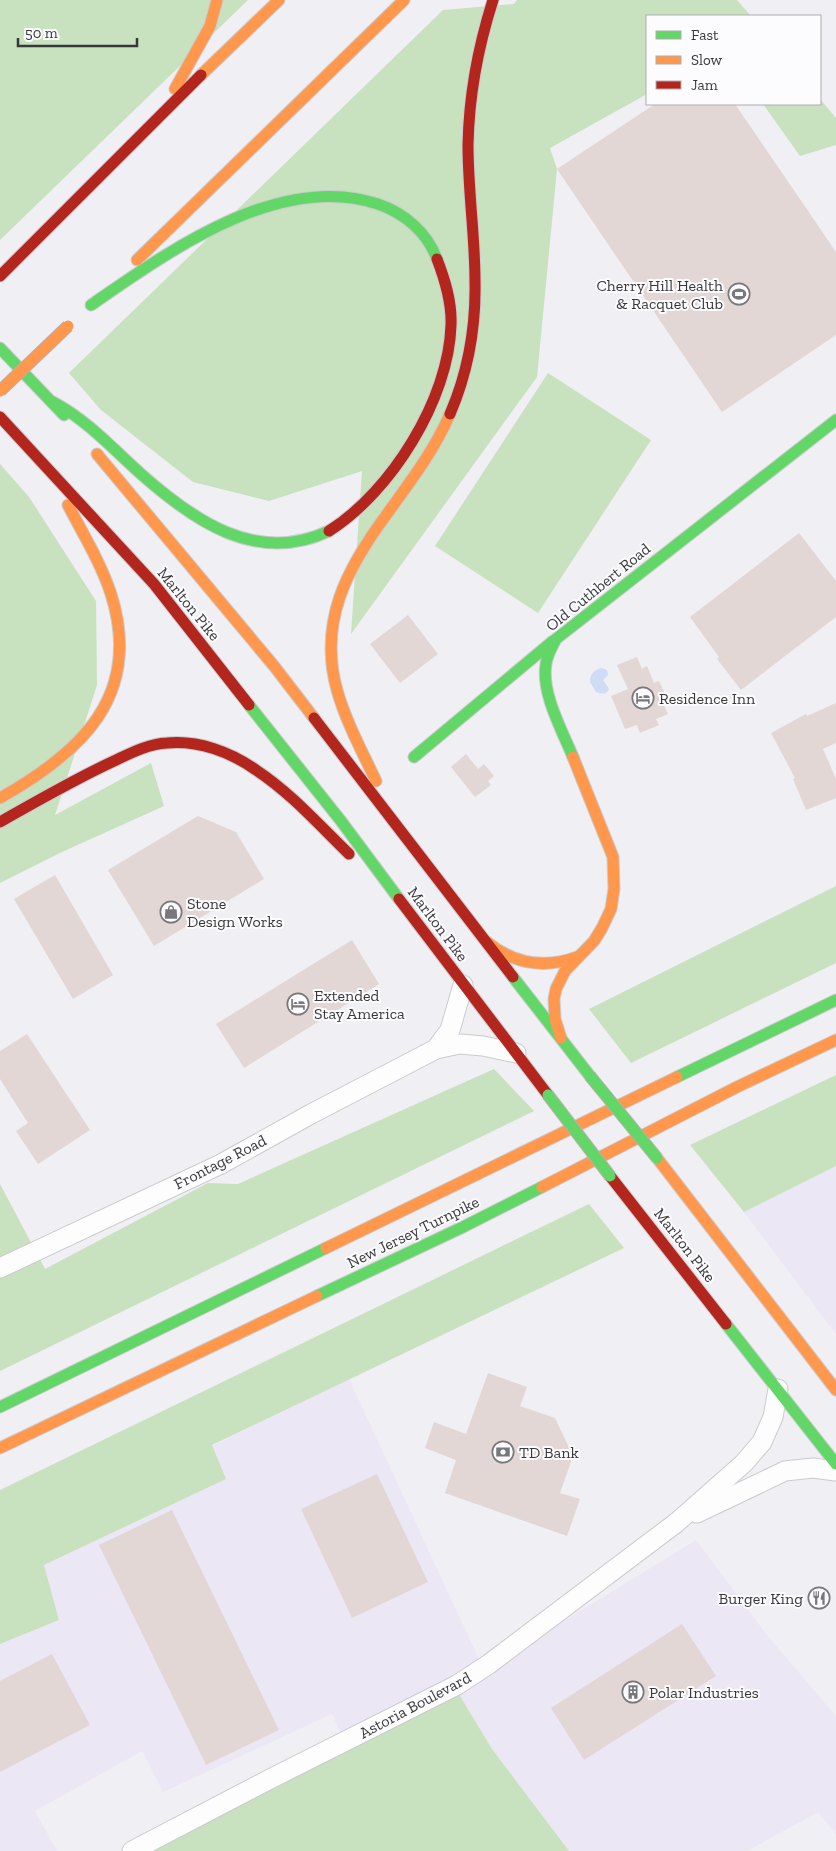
<svg xmlns="http://www.w3.org/2000/svg" width="836" height="1851" font-family="'Zilla Slab',serif">
<style>
.commercial{fill:#ebe7f5}
.industrial{fill:#ece7f5}
.green{fill:#c8e1bf}
.water{fill:#d0dcf5}
.building{fill:#e2d7d5}
.lines{fill:none;stroke-linecap:round;stroke-linejoin:round}
.street-casing{stroke:#cbcbce;stroke-width:21}
.fast-casing{stroke:#cbcbce;stroke-width:13}
.slow-casing{stroke:#cbcbce;stroke-width:13}
.jam-casing{stroke:#cbcbce;stroke-width:13}
.street{stroke:#fdfdfd;stroke-width:19}
.fast{stroke:#63d668;stroke-width:11}
.slow{stroke:#ff974d;stroke-width:11}
.jam{stroke:#b3261e;stroke-width:11}
.fast-bridge-casing{stroke:#bbaeb0;stroke-width:13;stroke-linecap:butt}
.slow-bridge-casing{stroke:#bbaeb0;stroke-width:13;stroke-linecap:butt}
.fast-bridge{stroke:#63d668;stroke-width:11}
.slow-bridge{stroke:#ff974d;stroke-width:11}
.labels{text-anchor:middle;dominant-baseline:central;stroke-width:4;stroke-linejoin:round;paint-order:stroke}
.poi-label{font-size:16px;fill:#38373a;stroke:#fcfbfe;text-anchor:start}
.street-label{font-size:16px;fill:#38373a;stroke:#fcfbfe}
</style>
<rect width="100%" height="100%" fill="#efeff4"/>
<polygon class="commercial" points="836,1166 836,1334 744,1212"/>
<polygon class="industrial" points="349,1379 484,1670 696,1540 766,1634 836,1716 836,1834 818,1812 747,1851 569,1851 492,1749 457,1691 346,1746 332,1714 163,1792 142,1751 35,1811 57,1851 0,1851 0,1644 59,1620 44,1565 226,1479 212,1446"/>
<g class="green">
<polygon points="0,0 248,0 0,240"/>
<polygon points="517,0 737,0 751,16 647,16 647,94 550,148 557,169 537,377 351,634 362,471 269,501 193,482 101,410 69,373 443,10 514,4"/>
<polygon points="820,99 836,118 836,145 800,156 763,104 820,104"/>
<polygon points="548,373 651,440 538,613 435,546"/>
<polygon points="0,464 29,497 96,601 97,685 55,815 151,763 164,806 62,852 0,883"/>
<polygon points="836,886 836,963 631,1063 589,1009"/>
<polygon points="494,1069 534,1111 0,1371 0,1184 45,1269 208,1183 238,1184"/>
<polygon points="836,1075 836,1166 744,1212 690,1145"/>
<polygon points="589,1204 624,1248 212,1445 226,1479 44,1565 59,1620 0,1644 0,1490"/>
<polygon points="457,1691 492,1749 569,1851 147,1851"/>
</g>
<path class="water" d="M601,668c5,1 7,2 7,7l-5,5 6,9c-3,6 -7,5 -13,3l-6,-10c0,-8 4,-12 11,-14z"/>
<g class="building">
<polygon points="655,104 735,104 836,252 836,335 722,412 557,169"/>
<polygon points="799,533 836,581 836,617 741,690 717,659 719,657 690,617"/>
<polygon points="408,615 438,654 400,683 370,644"/>
<polygon points="637,657 642,669 647,666 654,683 659,681 668,700 662,702 668,714 656,719 659,725 640,733 637,725 625,729 611,696 628,689 617,665"/>
<polygon points="836,703 836,743 823,749 836,779 836,798 806,810 793,779 795,778 771,733 806,714 807,716"/>
<polygon points="466,754 478,769 484,764 494,776 488,781 491,785 475,797 451,767"/>
<polygon points="198,816 236,832 264,879 154,946 108,870"/>
<polygon points="55,875 113,975 73,999 14,899"/>
<polygon points="352,940 379,984 244,1068 216,1024"/>
<polygon points="27,1034 90,1130 38,1164 16,1131 28,1123 0,1079 0,1051"/>
<polygon points="488,1373 527,1387 520,1406 555,1418 573,1456 560,1493 580,1499 567,1536 445,1493 456,1460 425,1448 434,1422 466,1434"/>
<polygon points="377,1474 428,1582 352,1618 301,1509"/>
<polygon points="172,1510 279,1730 206,1765 99,1545"/>
<polygon points="682,1624 716,1676 584,1760 551,1708"/>
<polygon points="52,1654 90,1725 0,1772 0,1681"/>
</g>
<g class="lines">
<g class="street-casing">
<g id="street">
<polyline points="436,1049 450,1030 463,985"/>
<polyline points="0,1268 221,1164 311,1114 436,1049 460,1044 483,1046 516,1053"/>
<polyline points="697,1513 785,1471 813,1468 836,1471"/>
<polyline points="132,1851 270,1779 457,1685 489,1664 676,1523 744,1463 762,1442 773,1417 778,1389"/>
</g>
</g>
<g class="fast-casing">
<g id="fast">
<path d="M91,305c77,-53 188,-134 287,-101 26,9 49,28 59,55"/>
<polyline points="0,348 64,415"/>
<path d="M53,402c34,18 59,46 88,72 53,47 116,91 188,57"/>
<polyline points="249,705 341,821 399,899"/>
<polyline points="414,757 553,641"/>
<path d="M573,757c-11,-27 -32,-64 -27,-93 1,-9 6,-17 10,-25l280,-219"/>
<polyline points="513,977 590,1076"/>
<polyline points="677,1077 836,1000"/>
<polyline points="317,1296 463,1227 542,1187"/>
<polyline points="726,1324 836,1464"/>
<polyline points="0,1407 326,1248"/>
</g>
</g>
<g class="slow-casing">
<g id="slow">
<polyline points="201,75 279,0"/>
<polyline points="175,89 210,26 217,0"/>
<polyline points="137,260 404,0"/>
<polyline points="97,454 274,666 314,718"/>
<path d="M376,781c-14,-30 -30,-59 -39,-91 -19,-68 10,-122 50,-176 23,-32 47,-63 63,-100"/>
<path d="M0,798c82,-46 143,-103 111,-204 -10,-31 -28,-60 -43,-89"/>
<path d="M487,942c27,22 57,27 90,15"/>
<polyline points="561,1038 555,1019 554,999 556,989 565,971 594,941 602,928 611,909 614,889 613,857 573,757"/>
<polyline points="657,1158 836,1390"/>
<polyline points="542,1187 737,1087 836,1040"/>
<polyline points="326,1248 677,1077"/>
<polyline points="0,1448 317,1296"/>
</g>
</g>
<g class="jam-casing">
<g id="jam">
<polyline points="0,276 201,75"/>
<path d="M450,414c18,-42 26,-86 25,-133 0,-45 -7,-90 -7,-136 1,-50 10,-98 25,-145"/>
<polyline points="0,417 154,584 249,705"/>
<path d="M329,531c62,-39 120,-132 122,-206 1,-23 -6,-45 -14,-66"/>
<polyline points="314,718 513,977"/>
<path d="M0,822c37,-21 75,-43 114,-61 17,-8 34,-17 53,-18 31,-3 64,9 89,27 35,23 63,55 93,84"/>
<polyline points="399,899 548,1095"/>
<polyline points="610,1176 726,1324"/>
</g>
</g>
<use href="#street" class="street"/>
<use href="#fast" class="fast"/>
<use href="#slow" class="slow"/>
<use href="#jam" class="jam"/>
<g class="fast-bridge-casing">
<g id="fast-bridge">
<polyline points="590,1076 657,1158"/>
<polyline points="548,1095 610,1176"/>
</g>
</g>
<g class="slow-bridge-casing">
<polyline id="slow-bridge" points="0,391 68,326"/>
</g>
<use href="#fast-bridge" class="fast-bridge"/>
<use href="#slow-bridge" class="slow-bridge"/>
</g>
<defs>
<g id="stadium-ring" transform="scale(1.125)"><circle r="9.5" fill="#fcfbfe" stroke="#78777b" stroke-width="1.5"/><path d="M0-5a6.5 5 0 1 0 0 10a6.5 5 0 1 0 0-10ZM-3.5-1.8h7v3.6h-7Z" fill="#78777b"/></g>
<g id="hotel-ring" transform="scale(1.125)"><circle r="9.5" fill="#fcfbfe" stroke="#78777b" stroke-width="1.5"/><path d="M-6-4.5h1.5V1H6V5H4.5V3h-9V5H-6ZM-4 0a1.8 1.8 0 1 1 3.6 0ZM.5 0V-2.5h3Q6-2.5 6 0Z" fill="#78777b"/></g>
<g id="shop-ring" transform="scale(1.125)"><circle r="9.5" fill="#fcfbfe" stroke="#78777b" stroke-width="1.5"/><path d="M-5-2.5h2.3a2.7 3.5 0 0 1 5.4 0H5L5.5 6h-11ZM-1.5-2.5h3a1.5 2.3 0 0 0-3 0Z" fill="#78777b"/></g>
<g id="bank-ring" transform="scale(1.125)"><circle r="9.5" fill="#fcfbfe" stroke="#78777b" stroke-width="1.5"/><path d="M-6-4H6V4H-6ZM0-2.3a2.3 2.3 0 1 0 0 4.6a2.3 2.3 0 1 0 0-4.6Z" fill="#78777b"/></g>
<g id="restaurant-ring" transform="scale(1.125)"><circle r="9.5" fill="#fcfbfe" stroke="#78777b" stroke-width="1.5"/><path d="M-5-6h1v4h1v-4h1v4h1v-4h1v5L-1.5 .5V6h-2V.5L-5-1ZM5-6V6H3V1.5H1.5Q1.5-4 5-6Z" fill="#78777b"/></g>
<g id="building-ring" transform="scale(1.125)"><circle r="9.5" fill="#fcfbfe" stroke="#78777b" stroke-width="1.5"/><path d="M-4-6H4V6H1V3H-1V6H-4ZM-2.5-4.3h1.7v1.8h-1.7ZM.8-4.3h1.7v1.8H.8ZM-2.5-1h1.7V.8h-1.7ZM.8-1h1.7V.8H.8Z" fill="#78777b"/></g>
</defs>
<g fill-rule="evenodd">
<use href="#stadium-ring" x="739" y="294"/>
<use href="#hotel-ring" x="643" y="698"/>
<use href="#shop-ring" x="171" y="912"/>
<use href="#hotel-ring" x="298" y="1004"/>
<use href="#bank-ring" x="503" y="1452"/>
<use href="#restaurant-ring" x="819" y="1598"/>
<use href="#building-ring" x="633" y="1692"/>
</g>
<g class="labels">
<g class="poi-label">
<text x="723" y="285" text-anchor="end">Cherry Hill Health<tspan x="723" dy="18">&amp; Racquet Club</tspan></text>
<text x="659" y="698">Residence Inn</text>
<text x="187" y="903">Stone<tspan x="187" dy="18">Design Works</tspan></text>
<text x="314" y="995">Extended<tspan x="314" dy="18">Stay America</tspan></text>
<text x="519" y="1452">TD Bank</text>
<text x="803" y="1598" text-anchor="end">Burger King</text>
<text x="649" y="1692">Polar Industries</text>
</g>
<g class="street-label">
<text transform="translate(598 587) rotate(-39)">Old Cuthbert Road</text>
<text transform="translate(189 604) rotate(51)">Marlton Pike</text>
<text transform="translate(438 924) rotate(53)">Marlton Pike</text>
<text transform="translate(220 1162) rotate(-27)">Frontage Road</text>
<text transform="translate(413 1232) rotate(-26)">New Jersey Turnpike</text>
<text transform="translate(685 1245) rotate(52)">Marlton Pike</text>
<text transform="translate(415 1705) rotate(-28)">Astoria Boulevard</text>
</g>
</g>
<rect x="646" y="15" width="175" height="90" fill="#fcfbfe" stroke="#aeadb0"/>
<rect x="656" y="31" width="25" height="8" fill="#63d668" stroke="#aeadb0"/>
<text x="691" y="40" font-size="15" fill="#38373a">Fast</text>
<rect x="656" y="56" width="25" height="8" fill="#ff974d" stroke="#aeadb0"/>
<text x="691" y="65" font-size="15" fill="#38373a">Slow</text>
<rect x="656" y="81" width="25" height="8" fill="#b3261e" stroke="#aeadb0"/>
<text x="691" y="90" font-size="15" fill="#38373a">Jam</text>
<path d="M18 38v8h119v-8" fill="none" stroke="#38373a" stroke-width="2.5"/>
<text x="25" y="38" font-size="15" fill="#38373a" stroke="#fcfbfe" stroke-width="4" paint-order="stroke">50 m</text>
</svg>
